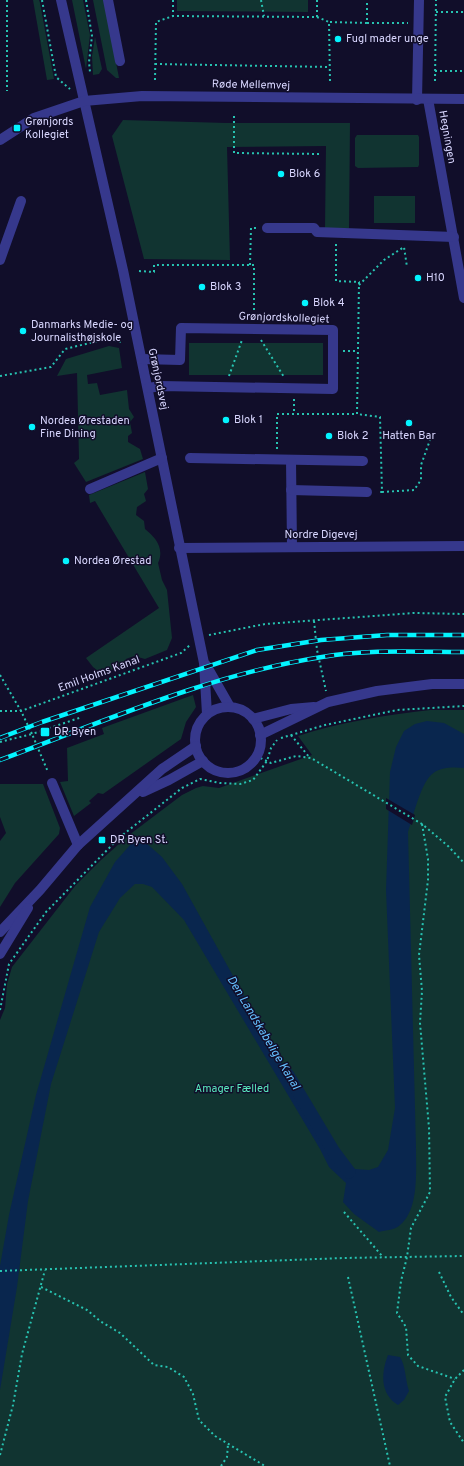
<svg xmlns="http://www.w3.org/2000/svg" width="464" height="1466" font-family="Overpass,sans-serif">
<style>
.green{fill:#113431}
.water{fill:#09264e}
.pier{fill:#110e2a}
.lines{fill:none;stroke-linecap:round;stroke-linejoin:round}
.canal{stroke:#09264e;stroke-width:13}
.path{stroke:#27c3b1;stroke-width:2;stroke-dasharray:2 3;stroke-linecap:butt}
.minor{stroke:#36388c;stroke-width:10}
.rail-casing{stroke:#03f4ff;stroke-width:4.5}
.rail{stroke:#110e2a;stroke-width:3;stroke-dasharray:9;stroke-linecap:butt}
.poi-dot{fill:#03f4ff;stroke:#110e2a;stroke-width:1.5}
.labels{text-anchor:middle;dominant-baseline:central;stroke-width:3;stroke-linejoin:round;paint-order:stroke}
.poi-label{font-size:11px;fill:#d9d7ff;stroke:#110e2a;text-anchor:start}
.street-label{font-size:11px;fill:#d9d7ff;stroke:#110e2a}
.park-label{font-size:11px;fill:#59e9bd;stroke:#110e2a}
.water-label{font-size:12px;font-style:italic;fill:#65c1ff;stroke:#110e2a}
</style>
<rect width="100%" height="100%" fill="#110e2a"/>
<g class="green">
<polygon points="33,0 39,0 40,3 54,79 47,80"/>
<polygon points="72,0 83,0 90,35 86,69"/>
<polygon points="93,0 104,0 119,78 116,78 107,70"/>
<polygon points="177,0 308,0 308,12 177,11"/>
<polygon points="95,37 102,69 99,74 93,75 92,56"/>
<polygon points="123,120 226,123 350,123 349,228 325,228 326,146 227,147 230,260 144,259 112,136"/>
<polygon points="357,135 418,135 419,137 419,165 418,167 358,168 355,166 355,138"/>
<rect x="374" y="196" width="41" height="27"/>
<rect x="189" y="343" width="134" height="32"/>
<polygon points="109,346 119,348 122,368 87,375 88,384 97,383 100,395 127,390 129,409 134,417 130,422 132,433 128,436 128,442 140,449 143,459 86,482 74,463 79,459 77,373 57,376 66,359"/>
<path d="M145,472l3,17 -4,5 2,7 -9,6 -1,8 8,6 1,8c10,8 20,19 13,34l4,17 5,10 5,48 -5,12 -22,9 -11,-3 -8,3 -3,6c-8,2 -13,7 -21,9l-9,-7 -7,-9 73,-50 -64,-107 -5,2 -1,-8z"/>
<polygon points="193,695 196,707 186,722 181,739 103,794 98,793 89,801 91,803 74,816 60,782 68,781 67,748 104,734 102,728"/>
<path d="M430,710h34v756h-464v-446l5,-12 2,-24 5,-17 63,-81 26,-26 28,-25 53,-40 14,-7 7,-2 16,2 93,-33 -14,-19c42,-14 88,-21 132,-26z"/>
<polygon points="0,784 43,784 60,828 59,834 15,883 0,907 0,841 6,833 0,817"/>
</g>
<g class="water">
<path d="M427,721l17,2 20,11v34c-11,-1 -25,-1 -33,7 -11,11 -18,42 -23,57l8,316c0,23 3,62 -16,77 -5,5 -14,5 -21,7l-25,-18 -11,-12 3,-19 -17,-16 -9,-18 -136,-229 -32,-33 -9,-3h-8l-15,14 -21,34 -48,152 -23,117 -11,86 -17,103v-124l9,-51 27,-120 54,-188 25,-45 16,-18 15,-1 16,14 20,27 126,227 26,41 21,17 14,1 9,-3 10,-17 7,-42 -9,-218 4,-118 6,-25 8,-16 11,-7z"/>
<path d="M388,1355l12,2c6,10 5,22 9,34l-5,9 -6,5c-18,-11 -17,-32 -10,-50z"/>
</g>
<polygon class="pier" points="386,798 415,815 412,825 386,809"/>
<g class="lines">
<polyline class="canal" points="288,1075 334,1152 349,1172"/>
<g class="path">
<polyline points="7,0 7,91"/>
<polyline points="42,0 56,77 70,89"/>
<polyline points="86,0 92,36 89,62 90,72"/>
<polyline points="173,0 173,16 317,17 317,0"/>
<polyline points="261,0 264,16"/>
<polyline points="436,12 464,12"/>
<polyline points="317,17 329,22"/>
<polyline points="367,23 408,23"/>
<polyline points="155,64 330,67"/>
<polyline points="435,71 464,71"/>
<polyline points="155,80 156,22 173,16"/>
<polyline points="330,81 329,22 367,23 367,0"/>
<polyline points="435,81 436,0"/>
<polyline points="234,116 234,153 321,154"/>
<polyline points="336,244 336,281 359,282 357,414 380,417 382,492 378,492"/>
<polyline points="250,265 251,228 257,228"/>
<polyline points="139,271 154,272 154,265 254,265 254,317"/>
<polyline points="359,285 384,260 404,247 407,267"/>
<polyline points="261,340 284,377"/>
<polyline points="343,351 358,351"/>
<polyline points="0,376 51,367 65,349 106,339 123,342"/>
<polyline points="229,376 242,340"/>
<polyline points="294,399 294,414"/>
<polyline points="277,449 277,414 357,414"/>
<polyline points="382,492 414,490 421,480 421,465 430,440"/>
<polyline points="314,621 317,650 326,691"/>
<polyline points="209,635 265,624 414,613 464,614"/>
<polyline points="0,675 21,711 32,734 82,717"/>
<polyline points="0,711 21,711 181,653 190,645"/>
<polyline points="291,735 310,758"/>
<polyline points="281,738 325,725 397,710 464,706"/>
<polyline points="0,742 32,734 48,772"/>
<polyline points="256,756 271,763 296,756 311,758 422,824 448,846 464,863"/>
<polyline points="422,824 428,859 428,880 419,955 422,991 420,1023 429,1128 430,1192 411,1228 407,1257 401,1281 397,1313 406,1327 408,1355 418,1366 455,1379"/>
<polyline points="0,1010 9,964 46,912 120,837 182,788 200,779 220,783 240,784 253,780 267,761 271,748 277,740"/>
<polyline points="344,1212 383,1257"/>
<polyline points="0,1271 344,1258 464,1256"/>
<polyline points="439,1272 451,1297 464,1315"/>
<polyline points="348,1277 390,1466"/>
<polyline points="41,1287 87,1310 100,1321 120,1333 154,1365 168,1367 184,1377 193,1394 199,1420 215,1436 265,1466"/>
<polyline points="464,1370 455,1379 445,1397 450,1422 464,1443"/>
<polyline points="0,1455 13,1405 22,1354 45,1270"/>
<polyline points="221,1466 227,1457 228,1444"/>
</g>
<g class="minor">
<polyline points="61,0 123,270 204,663 207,714"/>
<polyline points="108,0 120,61"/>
<polyline points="428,99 464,298"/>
<polyline points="417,100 419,0"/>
<polyline points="0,140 34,118 84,101 142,96 464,99"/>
<polyline points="267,228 314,228 317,232 454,237"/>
<polyline points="0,260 21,201"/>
<polyline points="142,359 180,360 181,328 333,330 333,389 161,386 148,388"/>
<polyline points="190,458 363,461"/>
<polyline points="291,460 292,547"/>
<polyline points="90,489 162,458"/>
<polyline points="291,490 367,492"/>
<polyline points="179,548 464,546"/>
<polyline points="206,665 230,707"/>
<circle cx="228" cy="740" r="33"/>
<polyline points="253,719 291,709 314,707"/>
<polyline points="260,735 328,702 377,691 432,684 464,684"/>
<polyline points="52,783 78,845"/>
<polyline points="143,792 169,780 203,761"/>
<polyline points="0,932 40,890 78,845 162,769 196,746"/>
<polyline points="0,954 28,908"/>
</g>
<g class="rail-casing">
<g id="rail">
<polyline points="0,738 42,722 257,650 321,640 387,635 464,635"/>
<path d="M0,760c105,-39 211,-86 322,-103 47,-8 95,-5 142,-5"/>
</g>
</g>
<use href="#rail" class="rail"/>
</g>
<g class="poi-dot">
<circle cx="338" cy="39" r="4"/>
<rect x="13" y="124" width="8" height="8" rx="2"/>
<circle cx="281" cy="174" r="4"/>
<circle cx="418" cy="278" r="4"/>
<circle cx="202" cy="287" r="4"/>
<circle cx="305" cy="303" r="4"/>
<circle cx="23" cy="331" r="4"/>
<circle cx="226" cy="420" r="4"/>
<circle cx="409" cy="423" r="4"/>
<circle cx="32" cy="427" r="4"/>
<circle cx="329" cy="436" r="4"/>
<circle cx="66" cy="561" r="4"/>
<rect x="40" y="727" width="10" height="10" rx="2"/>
<rect x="98" y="836" width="8" height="8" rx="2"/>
</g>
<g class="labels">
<g class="poi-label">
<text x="346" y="39">Fugl mader unge</text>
<text x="25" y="122">Grønjords<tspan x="25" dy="13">Kollegiet</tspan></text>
<text x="289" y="174">Blok 6</text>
<text x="426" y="278">H10</text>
<text x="210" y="287">Blok 3</text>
<text x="313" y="303">Blok 4</text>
<text x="31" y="325">Danmarks Medie- og<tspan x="31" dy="13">Journalisthøjskole</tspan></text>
<text x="234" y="420">Blok 1</text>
<text x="40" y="421">Nordea Ørestaden<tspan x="40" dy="13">Fine Dining</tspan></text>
<text x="337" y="436">Blok 2</text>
<text x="409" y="436" text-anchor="middle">Hatten Bar</text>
<text x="74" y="561">Nordea Ørestad</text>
<text x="54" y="732">DR Byen</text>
<text x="110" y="840">DR Byen St.</text>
</g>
<g class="street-label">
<text transform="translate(251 85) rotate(1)">Røde Mellemvej</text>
<text transform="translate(447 137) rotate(80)">Hegningen</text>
<text transform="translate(284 318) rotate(2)">Grønjordskollegiet</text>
<text transform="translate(158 379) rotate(78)">Grønjordsvej</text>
<text x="321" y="535">Nordre Digevej</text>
<text transform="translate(99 674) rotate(-20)">Emil Holms Kanal</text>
</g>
<g class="park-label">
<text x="232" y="1089">Amager Fælled</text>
</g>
<g class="water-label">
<text transform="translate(263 1033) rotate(59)">Den Landskabelige Kanal</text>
</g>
</g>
</svg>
